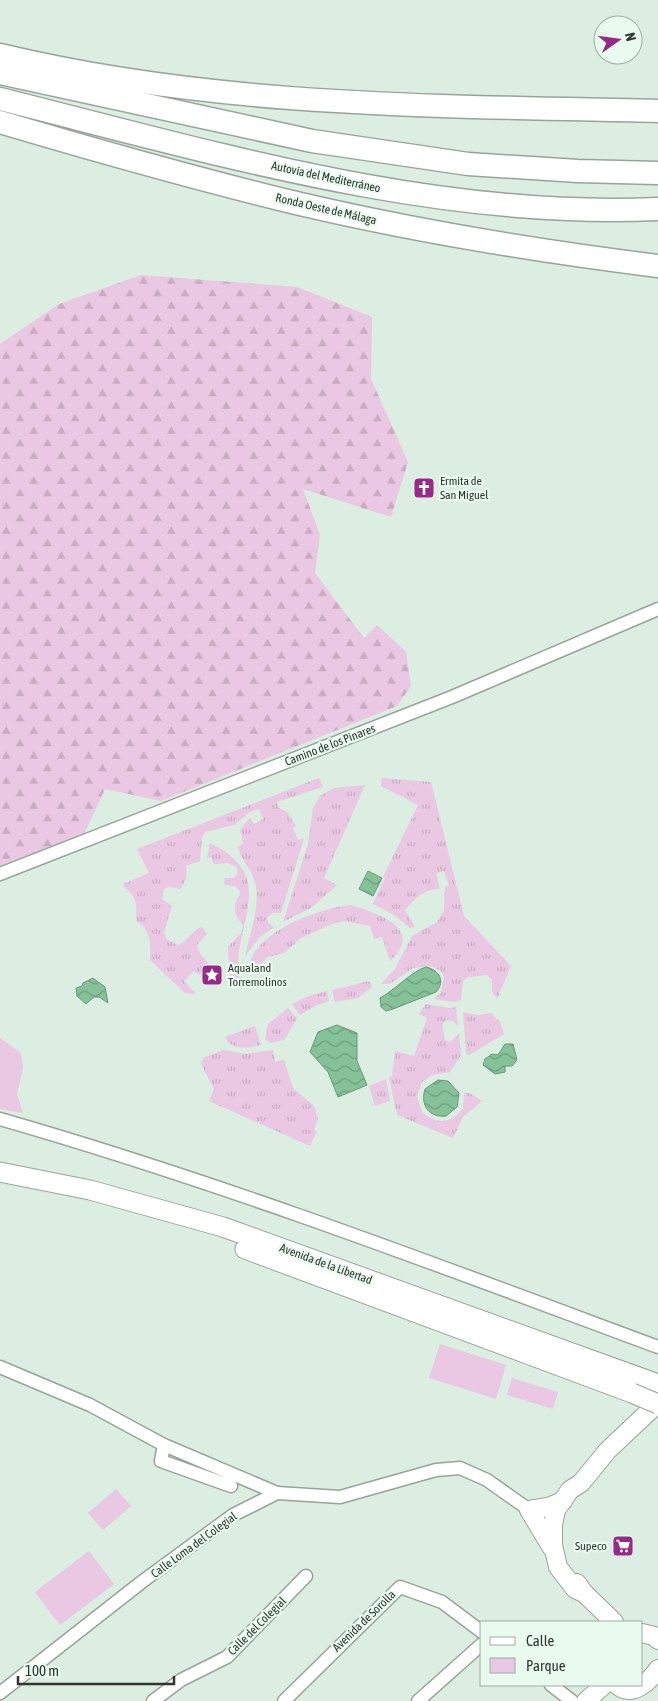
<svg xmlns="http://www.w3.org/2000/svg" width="658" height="1701" font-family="'Asap Condensed',sans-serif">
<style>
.grass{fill:url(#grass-tufts)}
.forest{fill:url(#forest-firs)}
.park{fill:#eac7e2}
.water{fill:url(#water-waves);stroke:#6b9879}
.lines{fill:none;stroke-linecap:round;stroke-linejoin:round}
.minor-casing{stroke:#95a599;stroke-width:15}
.secondary-casing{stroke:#95a599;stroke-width:20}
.primary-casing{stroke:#95a599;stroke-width:21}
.motorway-casing{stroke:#95a599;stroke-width:25}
.minor{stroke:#fff;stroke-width:12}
.secondary{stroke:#fff;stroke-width:18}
.primary{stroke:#fff;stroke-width:19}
.motorway{stroke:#fff;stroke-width:22}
.primary-bridge-casing{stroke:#95a599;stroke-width:21;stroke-linecap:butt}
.primary-bridge{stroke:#fff;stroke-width:19}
.labels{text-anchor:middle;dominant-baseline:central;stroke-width:4.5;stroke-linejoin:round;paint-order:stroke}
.street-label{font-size:12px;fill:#2f3631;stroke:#e9fbee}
.poi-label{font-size:12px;fill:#2f3631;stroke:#e9fbee;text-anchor:start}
</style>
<defs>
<pattern id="grass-tufts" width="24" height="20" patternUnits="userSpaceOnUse" patternTransform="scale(1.25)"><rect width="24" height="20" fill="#eac7e2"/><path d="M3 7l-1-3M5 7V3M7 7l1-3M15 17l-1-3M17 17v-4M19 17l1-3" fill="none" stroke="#c9acc2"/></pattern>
<pattern id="forest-firs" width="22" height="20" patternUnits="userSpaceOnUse" patternTransform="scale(1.25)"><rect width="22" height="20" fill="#eac7e2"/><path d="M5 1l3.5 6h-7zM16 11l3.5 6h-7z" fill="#c9acc2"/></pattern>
<pattern id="water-waves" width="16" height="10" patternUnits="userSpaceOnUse" patternTransform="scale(1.25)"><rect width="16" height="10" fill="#85c298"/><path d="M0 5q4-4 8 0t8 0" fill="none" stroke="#6d9e7d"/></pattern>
</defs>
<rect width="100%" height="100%" fill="#dcede1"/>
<g class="grass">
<path d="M319,778l4,9 -46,15 2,6 8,4 9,14 -3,2 5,12 6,-2 -23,75h-8l-6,4 1,6 6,4 -15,11 -14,18c5,-23 17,-53 9,-77 -4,-11 -13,-20 -16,-32l5,-4c-3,-16 -6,-11 7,-25l4,6 9,-5 -4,-10 -9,3 -16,13 -29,7 -3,5 -2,24 -14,5c2,7 -1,18 -6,23l-11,-2 -5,2 -2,10 10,7 -8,27 3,7 11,5c10,-4 14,-15 24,-18l5,7 -10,11c2,14 16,15 15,33l-7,-6 -5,3 -6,-4 -10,10 12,13 -11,-1 -35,-33c1,-17 1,-30 -14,-39 1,-15 1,-25 -12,-34l-1,-3 26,-11 -12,-24z"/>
<path d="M382,778l49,4 33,134 47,50 -14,33 -5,-7v-12l-5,-5 -19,2 -5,4 -2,19 -6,2 -21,-3 7,-6 3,-16 -3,-6 -10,-5 -18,2 -23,16h-9l14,-15 17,-33 25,-14 7,-11 1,-24 4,-1 -5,-15 -8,2 4,16c-15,-1 -26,10 -35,21l10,17 -5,1 -16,-13 -21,-11 12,-26 -2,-1 35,-72 -37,-19z"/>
<polygon points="365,785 324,878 337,885 311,908 283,922 308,844 313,808 320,796 334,788"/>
<path d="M210,843c57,29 37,59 29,109 -2,9 1,19 1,27l-10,1 -2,-33 14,-15 1,-7c-6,-7 -10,-13 -7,-23 1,-4 4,-5 4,-11l-5,-5 -10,-1 -1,-3 1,-4h9l4,-5 -2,-7 -9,-3 -13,1 -3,-7 -4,1z"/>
<path d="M350,905c27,8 76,23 40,56l-8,-24 -8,2 -4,-13 -26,-5 -12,3 -31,14 -17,15 -16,4 -8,8 -13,3c3,-5 5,-13 9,-18 19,-25 64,-41 94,-45z"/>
<polygon points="369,981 372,987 358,998 335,1002 332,990"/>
<polygon points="327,991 329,1001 317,1005 300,1015 292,1004 306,997"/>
<path d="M426,1004l24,4 6,-1 2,19 -5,-5 -7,-1 -4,5 3,15c9,4 8,-3 14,-6l2,21 -11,17 -18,3 -10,7 -5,15 5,15c15,13 29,12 41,-4l1,-15h5l13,8 -19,16 -10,21 -56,-23 -8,-38 3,-1 3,-25 19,5 13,-38 -8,-4z"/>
<polygon points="288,1008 297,1019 284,1040 271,1043 265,1039 268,1024"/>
<polygon points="463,1012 478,1015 491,1013 500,1022 504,1034 469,1055 466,1054"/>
<path d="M255,1026l6,19c-12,3 -30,6 -36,-8z"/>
<polygon points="224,1050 246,1054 273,1050 275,1062 284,1060 293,1088 314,1106 318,1119 314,1130 317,1131 310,1146 209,1101 214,1089 201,1064 203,1058"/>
<polygon points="386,1079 390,1101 375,1106 369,1086"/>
</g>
<polygon class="forest" points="141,275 297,287 372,317 371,379 408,462 391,517 303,489 320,535 315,573 364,638 377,625 406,652 411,686 397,706 161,801 105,789 84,834 0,866 0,344 59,304"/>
<g class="park">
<polygon points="0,1038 21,1053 23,1068 17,1094 23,1113 0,1109"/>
<polygon points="440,1344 506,1365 496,1399 429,1378"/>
<polygon points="512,1378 558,1392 553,1409 507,1395"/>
<polygon points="116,1489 131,1506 103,1530 88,1513"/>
<polygon points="89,1551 114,1584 60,1625 35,1592"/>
</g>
<g class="water">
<polygon points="368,871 382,878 373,896 359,889"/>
<path d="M426,967c13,3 20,14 10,25l-43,17 -7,2 -5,-4 -1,-9c15,-8 32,-27 46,-31z"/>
<polygon points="93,978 105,987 108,1003 99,997 94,997 86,1004 77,996 76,988 82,986 83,983"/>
<polygon points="337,1025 357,1033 357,1061 367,1085 338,1097 328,1072 310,1052 318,1032"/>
<polygon points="505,1044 513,1044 517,1060 512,1066 505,1066 505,1072 495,1074 483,1065 485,1059 492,1054 498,1055"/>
<path d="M438,1080l10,1 11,12 -2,14 -11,9c-17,2 -26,-11 -21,-27z"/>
</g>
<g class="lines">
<g class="minor-casing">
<g id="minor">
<polyline points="0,874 452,697 658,609"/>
<path d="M0,1119c223,64 440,147 658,228"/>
<polyline points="0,1367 90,1405 164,1445"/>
<polyline points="231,1486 161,1461 164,1445 277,1493"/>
<polyline points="551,1685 572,1701"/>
<polyline points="0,1693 143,1581 233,1515 277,1493 340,1497 436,1470 460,1468 487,1480 535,1514"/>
<polyline points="153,1701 181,1680 227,1657 306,1576"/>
<polyline points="284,1701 400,1587 442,1602 482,1632"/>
<polyline points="418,1701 482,1644"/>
</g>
</g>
<g class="secondary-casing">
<g id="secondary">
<polyline points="552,1548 529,1510 548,1507 563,1501"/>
<polyline points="577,1583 584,1593 614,1622"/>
<polyline points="584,1593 575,1589 558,1567 553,1545 553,1525 556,1510 570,1490 581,1483 608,1450 658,1403"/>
<polyline points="642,1633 654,1636 658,1640"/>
<path d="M617,1685c15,13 32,-3 41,-16"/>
<polyline points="586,1701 604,1685"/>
</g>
</g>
<g class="primary-casing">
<g id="primary">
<polyline points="0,1172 90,1190 223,1227 658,1384"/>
<polyline points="245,1249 632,1393"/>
</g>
</g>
<g class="motorway-casing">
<g id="motorway">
<path d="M0,55c216,52 437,51 658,56"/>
<polyline points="0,73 312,141 468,164 578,171 658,173"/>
<path d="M0,99c215,54 434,120 658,110"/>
<path d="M0,122c98,29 197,57 296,81 119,28 241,48 362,63"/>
</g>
</g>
<use href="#minor" class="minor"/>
<use href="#secondary" class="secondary"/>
<use href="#primary" class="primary"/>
<use href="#motorway" class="motorway"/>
<g class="primary-bridge-casing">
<polyline id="primary-bridge" points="632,1393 658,1404"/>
</g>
<use href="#primary-bridge" class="primary-bridge"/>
</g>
<defs>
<g id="church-square" transform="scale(1.125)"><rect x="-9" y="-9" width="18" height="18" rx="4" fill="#972989" stroke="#e9fbee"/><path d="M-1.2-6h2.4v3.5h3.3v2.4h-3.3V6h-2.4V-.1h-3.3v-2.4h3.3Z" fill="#fff"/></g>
<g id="sight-square" transform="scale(1.125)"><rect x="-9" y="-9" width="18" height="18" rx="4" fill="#972989" stroke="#e9fbee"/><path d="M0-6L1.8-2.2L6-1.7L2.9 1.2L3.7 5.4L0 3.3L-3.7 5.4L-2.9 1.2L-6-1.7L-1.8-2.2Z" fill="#fff"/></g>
<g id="supermarket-square" transform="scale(1.125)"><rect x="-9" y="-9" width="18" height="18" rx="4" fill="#972989" stroke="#e9fbee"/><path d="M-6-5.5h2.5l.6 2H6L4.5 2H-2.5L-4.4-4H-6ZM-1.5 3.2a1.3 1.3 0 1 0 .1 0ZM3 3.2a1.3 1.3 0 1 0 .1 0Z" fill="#fff"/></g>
</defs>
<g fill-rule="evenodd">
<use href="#church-square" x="424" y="488"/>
<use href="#sight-square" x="212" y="975"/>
<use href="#supermarket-square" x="623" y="1546"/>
</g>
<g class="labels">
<g class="street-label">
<text transform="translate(326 177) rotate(12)">Autovía del Mediterráneo</text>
<text transform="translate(326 209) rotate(13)">Ronda Oeste de Málaga</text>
<text transform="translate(330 745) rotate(-21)">Camino de los Pinares</text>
<text transform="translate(326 1264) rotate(20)">Avenida de la Libertad</text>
<text transform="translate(194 1545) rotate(-36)">Calle Loma del Colegial</text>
<text transform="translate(364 1621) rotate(-44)">Avenida de Sorolla</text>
<text transform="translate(257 1626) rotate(-45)">Calle del Colegial</text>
</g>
<g class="poi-label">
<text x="440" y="481">Ermita de<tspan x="440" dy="14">San Miguel</tspan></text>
<text x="228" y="968">Aqualand<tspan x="228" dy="14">Torremolinos</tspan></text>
<text x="607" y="1546" text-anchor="end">Supeco</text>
</g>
</g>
<rect x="480" y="1621" width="162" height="65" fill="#e9fbee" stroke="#9faca2"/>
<rect x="490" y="1637" width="25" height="8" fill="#ffffff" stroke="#9faca2"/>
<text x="526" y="1646" font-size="15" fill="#2f3631">Calle</text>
<rect x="490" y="1658" width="25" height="15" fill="#eac7e2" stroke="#9faca2"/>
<text x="526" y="1671" font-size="15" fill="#2f3631">Parque</text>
<g transform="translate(618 40) rotate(76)"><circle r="24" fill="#e9fbee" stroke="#9faca2"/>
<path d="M0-4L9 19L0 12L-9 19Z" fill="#972989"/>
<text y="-8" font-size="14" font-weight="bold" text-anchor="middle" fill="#2f3631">N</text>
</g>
<path d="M18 1676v8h156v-8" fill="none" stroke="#2f3631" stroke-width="2.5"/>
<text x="25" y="1676" font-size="15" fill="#2f3631" stroke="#e9fbee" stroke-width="4" paint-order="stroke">100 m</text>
</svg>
